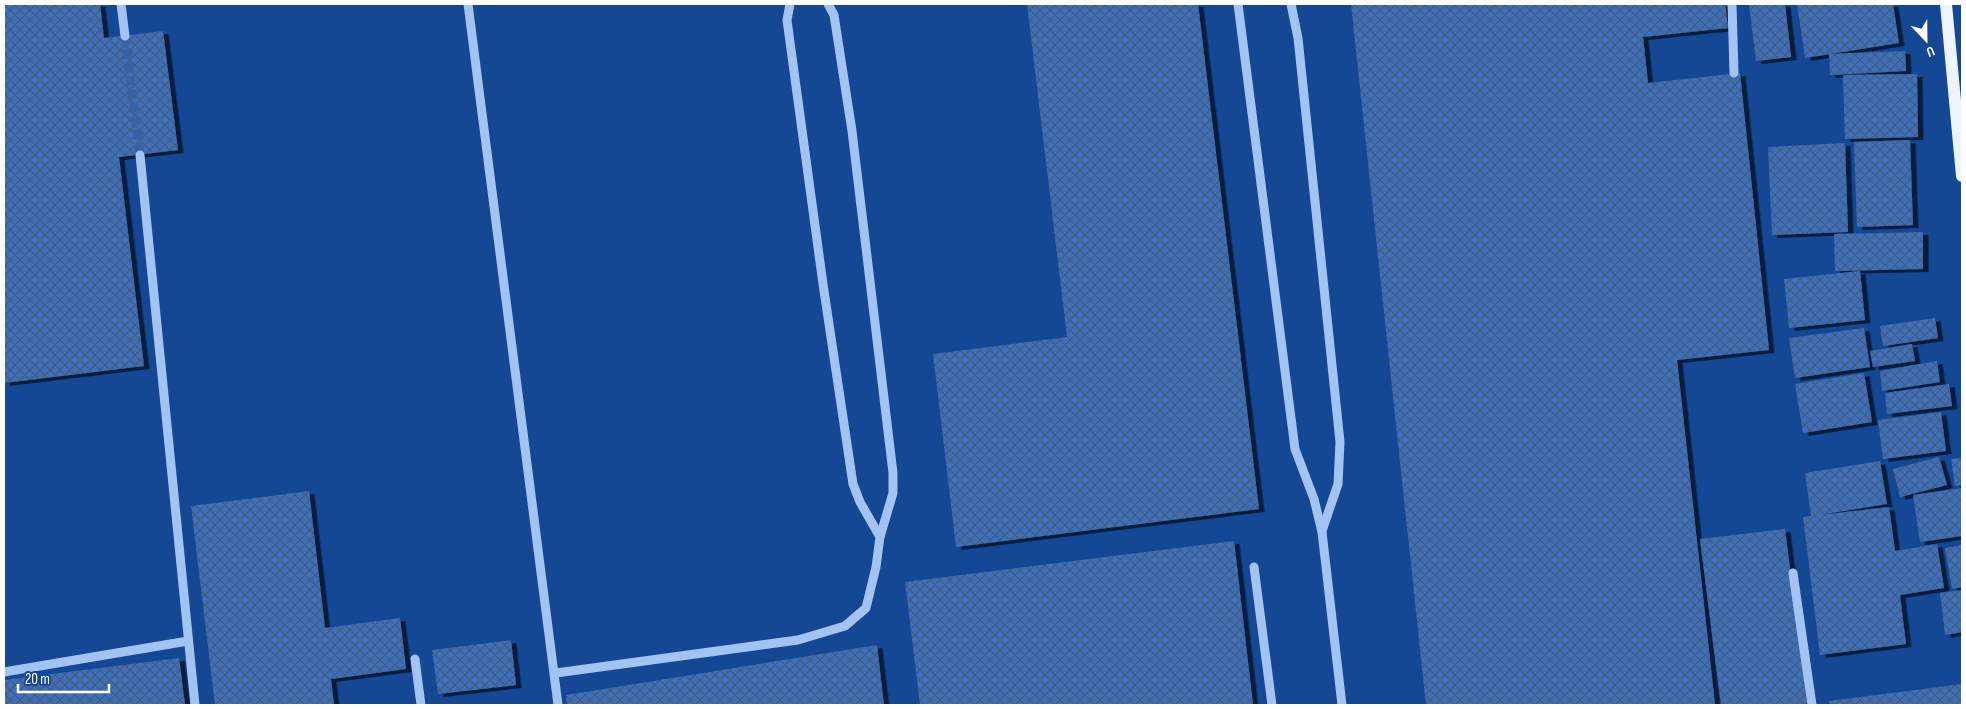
<svg xmlns="http://www.w3.org/2000/svg" width="1966" height="709" font-family="'Sofia Sans Condensed',sans-serif">
<style>
.building{fill:url(#building-cross-hatch);filter:url(#shadow)}
.lines{fill:none;stroke-linecap:round;stroke-linejoin:round}
.minor-tunnel{stroke:#3763a4;stroke-width:9;stroke-dasharray:9 4.5;stroke-linecap:butt}
.minor{stroke:#a3c4f2;stroke-width:9}
.major{stroke:#eef4ff;stroke-width:12}
</style>
<defs>
<pattern id="building-cross-hatch" width="8" height="8" patternUnits="userSpaceOnUse" patternTransform="scale(1.25)"><rect width="8" height="8" fill="#3d70bc"/><path d="M0 0l8 8M0 8l8-8" fill="none" stroke="#455c7e"/></pattern>
<filter id="shadow"><feDropShadow dx="5.5" dy="3" stdDeviation="0" flood-color="#0009"/></filter>
</defs>
<rect width="100%" height="100%" fill="#144794"/>
<g class="building">
<polygon points="4,4 100,4 104,38 163,31 178,150 119,157 144,366 4,383"/>
<polygon points="1027,4 1198,4 1259,509 956,547 933,354 1067,337"/>
<polygon points="1351,4 1725,4 1728,28 1643,37 1648,83 1740,73 1769,350 1677,360 1715,705 1426,705"/>
<polygon points="1749,4 1785,4 1791,57 1756,61"/>
<polygon points="1797,4 1893,4 1899,43 1805,58"/>
<polygon points="1905,51 1906,71 1830,75 1829,54"/>
<polygon points="1917,74 1918,137 1845,139 1843,75"/>
<polygon points="1910,140 1913,225 1857,227 1854,142"/>
<polygon points="1845,143 1848,232 1772,235 1768,147"/>
<polygon points="1923,232 1923,269 1835,271 1834,234"/>
<polygon points="1860,271 1865,320 1789,328 1784,279"/>
<polygon points="1935,318 1938,338 1883,346 1880,326"/>
<polygon points="1864,328 1870,367 1795,378 1789,338"/>
<polygon points="1912,344 1915,361 1873,367 1870,351"/>
<polygon points="1937,361 1940,382 1882,391 1880,371"/>
<polygon points="1864,373 1872,422 1803,433 1795,384"/>
<polygon points="1949,384 1952,406 1887,414 1885,393"/>
<polygon points="1941,412 1946,451 1883,459 1878,420"/>
<polygon points="1939,457 1947,485 1900,497 1893,469"/>
<polygon points="1962,458 1962,485 1955,486 1951,459"/>
<polygon points="1880,461 1887,504 1819,515 1889,507 1895,551 1937,544 1944,588 1900,595 1906,644 1820,655 1803,517 1811,516 1805,473"/>
<polygon points="1962,488 1962,536 1920,542 1913,495"/>
<polygon points="309,491 325,628 400,618 406,669 331,679 334,705 215,705 191,506"/>
<polygon points="1785,529 1807,705 1721,705 1700,539"/>
<polygon points="1234,541 1253,705 920,705 905,582"/>
<polygon points="1962,545 1962,587 1952,589 1945,548"/>
<polygon points="1962,590 1962,632 1945,635 1940,593"/>
<polygon points="511,640 516,685 438,694 432,650"/>
<polygon points="877,645 884,705 567,705 566,695"/>
<polygon points="179,658 185,705 4,705 4,680"/>
<polygon points="1962,684 1962,705 1830,705 1829,701"/>
</g>
<g class="lines">
<polyline class="minor-tunnel" points="125,36 140,155"/>
<g class="minor">
<polyline points="121,4 125,36"/>
<polyline points="468,4 558,705"/>
<polyline points="790,4 787,20 823,284 853,484 860,502 880,537"/>
<polyline points="1238,4 1295,449 1314,499 1322,532 1342,705"/>
<polyline points="1291,4 1298,38 1340,442 1338,484 1322,531"/>
<polyline points="1732,4 1734,73"/>
<polyline points="140,155 195,705"/>
<polyline points="1254,567 1272,705"/>
<polyline points="1793,573 1812,705"/>
<polyline points="415,659 421,705"/>
<polyline points="4,672 188,641"/>
<polyline points="556,673 798,640 845,626 866,608 876,567 880,537 893,493 893,473 852,131 834,15 828,4"/>
</g>
<polyline class="major" points="1946,4 1962,176"/>
</g>
<rect width="1966" height="709" fill="none" stroke="#ffffff" stroke-width="10"/>
<g transform="translate(1926 40) rotate(158)" stroke="#144794" stroke-width="4" paint-order="stroke">
<path d="M0-4L9 19L0 12L-9 19Z" fill="#ffffff"/>
<text y="-8" font-size="14" font-weight="bold" text-anchor="middle" fill="#ffffff">U</text>
</g>
<path d="M18 684v8h91v-8" fill="none" stroke="#ffffff" stroke-width="2.5"/>
<text x="25" y="684" font-size="15" fill="#ffffff" stroke="#144794" stroke-width="4" paint-order="stroke">20 m</text>
</svg>
